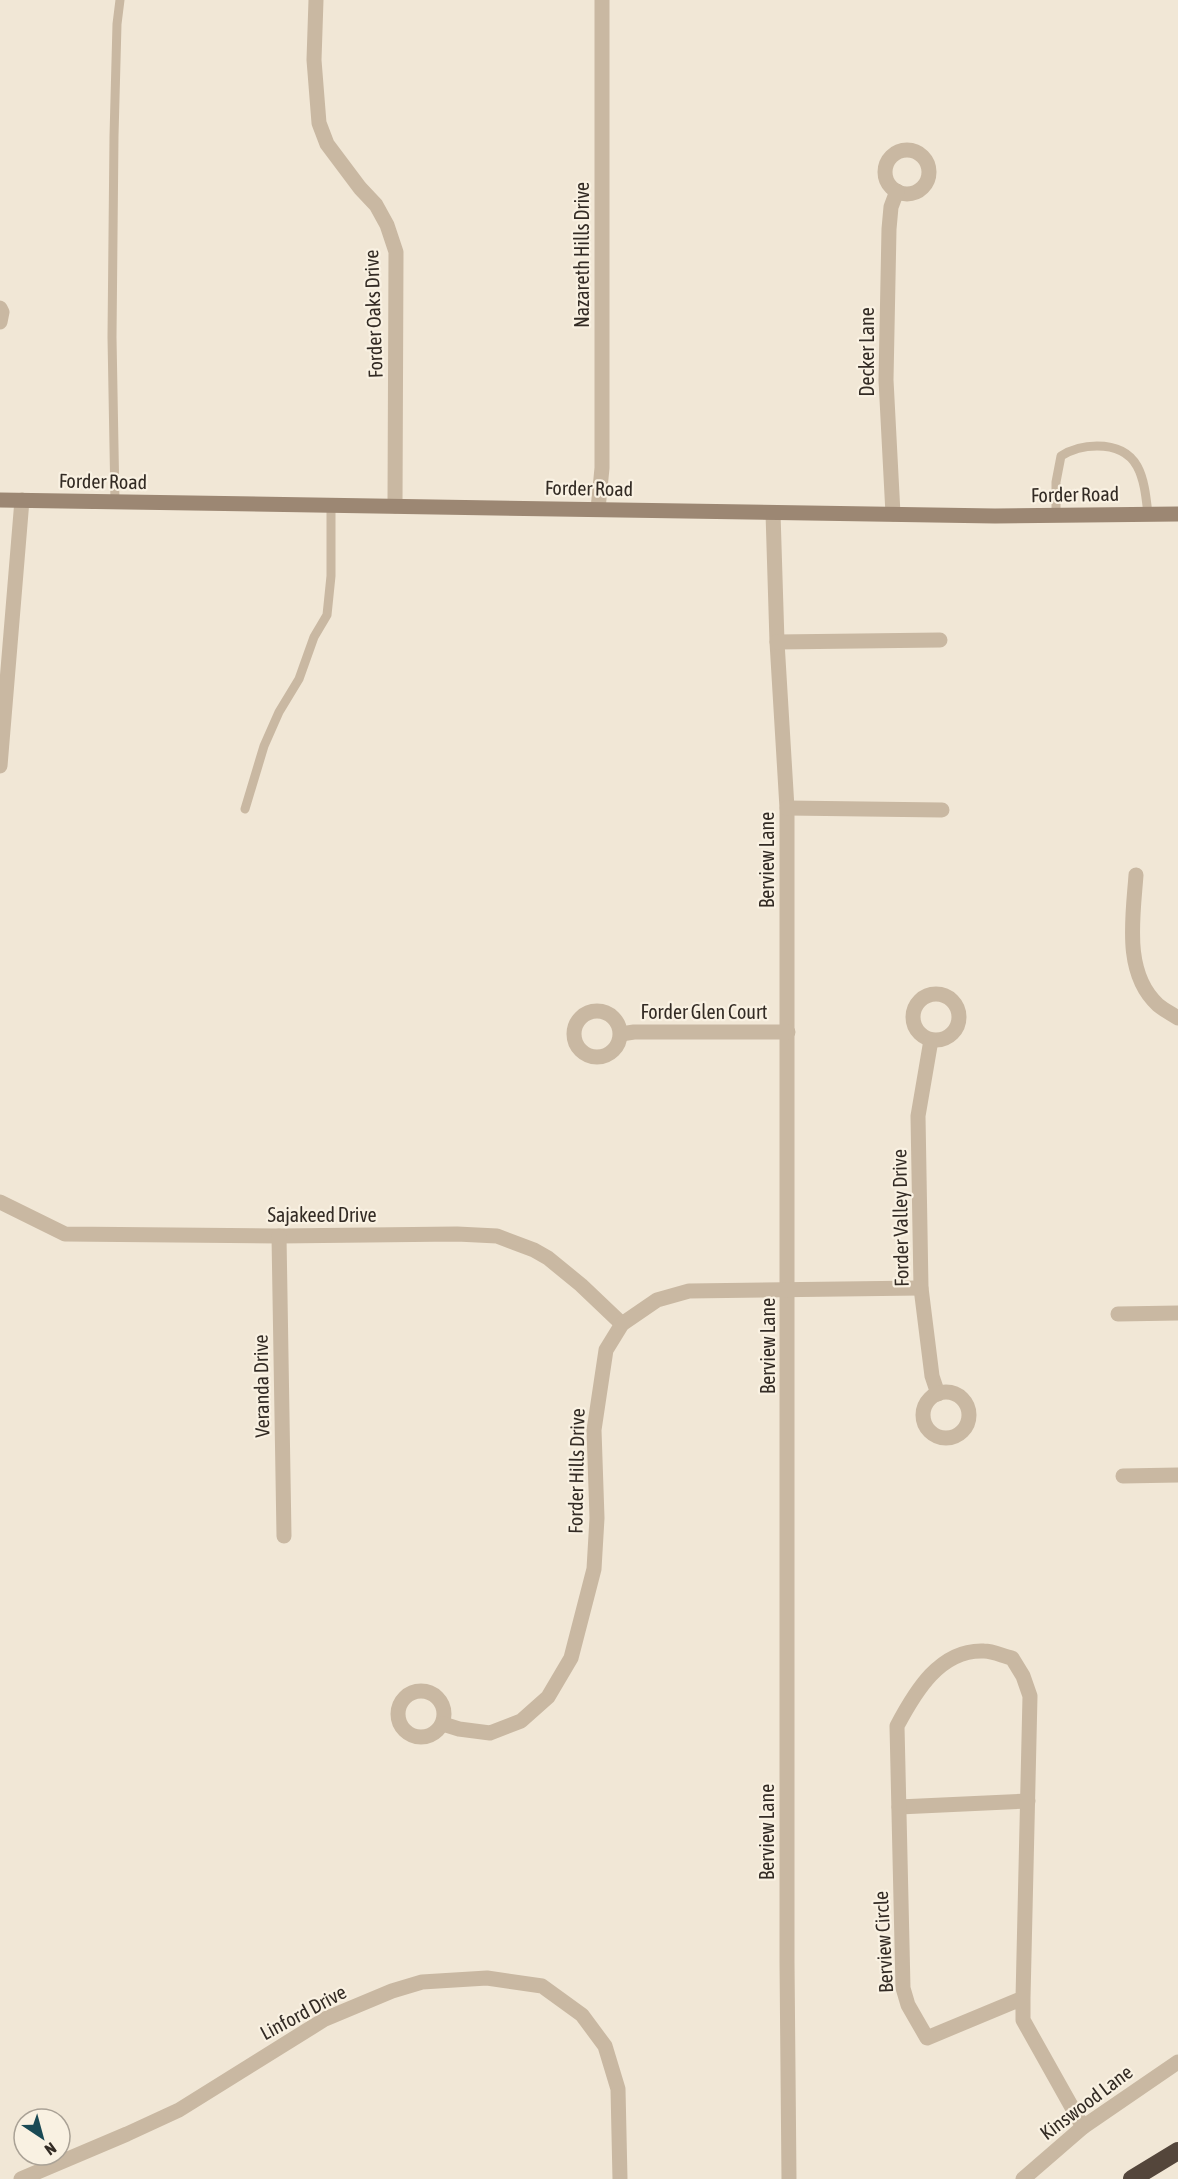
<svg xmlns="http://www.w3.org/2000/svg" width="1178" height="2179" font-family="'Asap Condensed',sans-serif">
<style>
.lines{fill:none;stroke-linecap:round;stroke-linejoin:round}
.service{stroke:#c9b8a2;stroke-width:9}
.minor{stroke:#c9b8a2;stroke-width:15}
.tertiary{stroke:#c9b8a2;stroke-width:15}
.secondary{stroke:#9c8773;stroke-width:15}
.motorway{stroke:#54463b;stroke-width:18}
.labels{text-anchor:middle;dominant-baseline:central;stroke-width:4.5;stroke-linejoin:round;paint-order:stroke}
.street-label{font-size:20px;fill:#332b24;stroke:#f9f1e2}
</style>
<rect width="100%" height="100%" fill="#f1e7d6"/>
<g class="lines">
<g class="service">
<polyline points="115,502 112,337 114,136 117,24 120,0"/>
<path d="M1056,516v-34l5,-26c11,-7 23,-10 36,-10 44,0 47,33 51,68"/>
<polyline points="245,809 264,746 279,712 299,679 314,637 327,615 331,576 331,506"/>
</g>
<g class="minor">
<polyline points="316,0 314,60 319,123 327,144 360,188 376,205 387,225 396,252 395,506"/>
<circle cx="907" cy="172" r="22"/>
<polyline points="0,308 2,312 0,322"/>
<polyline points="598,509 602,468 602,0"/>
<polyline points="773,513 777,642 787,808 787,1962 789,2179"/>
<polyline points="893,514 886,380 889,229 891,207 897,191"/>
<polyline points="777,642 940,640"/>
<polyline points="0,766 22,500"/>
<polyline points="787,808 942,810"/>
<path d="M1136,875c-3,42 -13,98 22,130 6,5 14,9 20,13"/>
<circle cx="936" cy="1017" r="23"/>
<circle cx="597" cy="1034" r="23"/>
<polyline points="621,1034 634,1032 788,1032"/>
<polyline points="931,1040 918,1116 921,1288 932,1376 938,1394"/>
<polyline points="0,1202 65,1234 279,1236 457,1234 497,1236 534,1250 548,1258 581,1285 622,1324"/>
<polyline points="279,1236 284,1536"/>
<polyline points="1118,1314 1178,1313"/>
<circle cx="946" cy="1415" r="23"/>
<polyline points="1123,1476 1178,1475"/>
<circle cx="421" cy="1714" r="23"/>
<polyline points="443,1724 459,1729 490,1733 521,1721 548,1697 571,1658 594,1569 597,1518 594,1430 606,1350 622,1324 657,1300 689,1291 921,1288"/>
<polyline points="899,1807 1028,1801"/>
<path d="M1023,1998l-96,40 -19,-33 -5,-17 -6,-262c18,-34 43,-77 87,-75 9,0 19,5 28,7l11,18 7,20 -7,302v22l60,107"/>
<polyline points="21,2179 127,2134 179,2110 325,2019 392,1991 422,1982 487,1978 542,1986 582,2015 605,2046 618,2089 620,2179"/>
</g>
<polyline class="tertiary" points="1023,2179 1083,2127 1178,2062"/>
<polyline class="secondary" points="0,500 995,516 1178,514"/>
<polyline class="motorway" points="1132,2179 1178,2151"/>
</g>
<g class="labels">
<g class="street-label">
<text transform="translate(581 255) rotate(-90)">Nazareth Hills Drive</text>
<text transform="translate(373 314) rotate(-92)">Forder Oaks Drive</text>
<text transform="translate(866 352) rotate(-90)">Decker Lane</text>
<text transform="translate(103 481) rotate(1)">Forder Road</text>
<text transform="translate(589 488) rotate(1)">Forder Road</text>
<text transform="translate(1075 494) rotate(-1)">Forder Road</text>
<text transform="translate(766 860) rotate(-90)">Berview Lane</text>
<text x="704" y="1011">Forder Glen Court</text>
<text x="322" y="1214">Sajakeed Drive</text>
<text transform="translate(900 1218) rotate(-91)">Forder Valley Drive</text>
<text transform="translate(767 1346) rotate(-90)">Berview Lane</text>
<text transform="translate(261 1386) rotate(-91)">Veranda Drive</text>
<text transform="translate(576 1471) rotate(-89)">Forder Hills Drive</text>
<text transform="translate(766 1832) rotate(-90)">Berview Lane</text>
<text transform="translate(883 1942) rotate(-93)">Berview Circle</text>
<text transform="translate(303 2012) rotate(-28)">Linford Drive</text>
<text transform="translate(1086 2102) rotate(-37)">Kinswood Lane</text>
</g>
</g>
<g transform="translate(42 2137) rotate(144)"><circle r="28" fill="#f9f1e2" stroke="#aaa296" stroke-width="1.5"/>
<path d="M0-4.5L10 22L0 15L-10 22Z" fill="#1a4a55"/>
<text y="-9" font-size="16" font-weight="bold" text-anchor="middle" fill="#332b24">N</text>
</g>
</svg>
